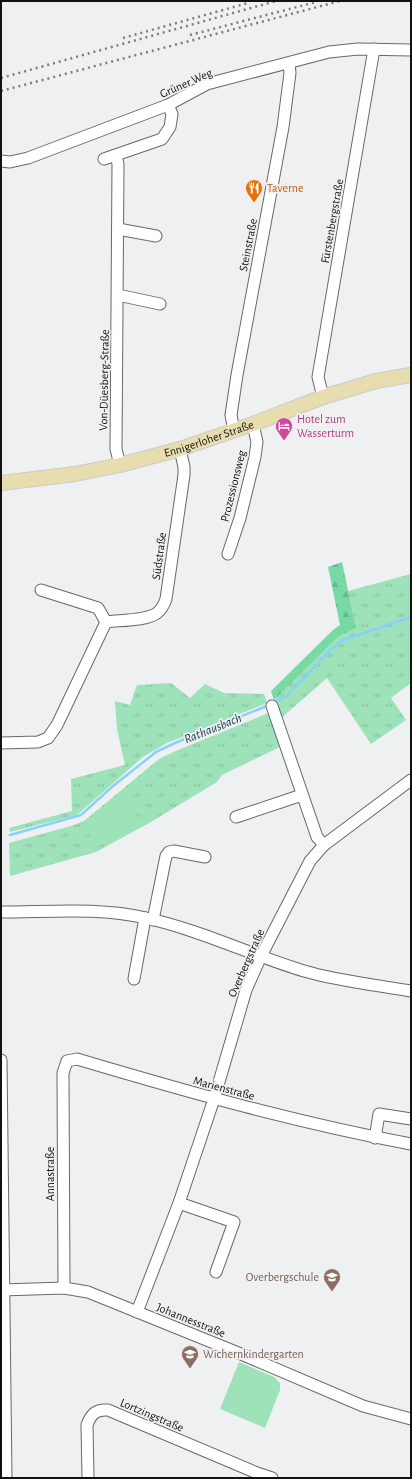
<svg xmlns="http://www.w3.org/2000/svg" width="412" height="1479" font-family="'Alegreya Sans',sans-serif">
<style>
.grass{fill:url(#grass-tufts)}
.forest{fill:url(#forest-firs)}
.green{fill:#9de2b9}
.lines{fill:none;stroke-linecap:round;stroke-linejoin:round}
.stream{stroke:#88d1ff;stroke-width:2.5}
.minor-casing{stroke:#676869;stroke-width:13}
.major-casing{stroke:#cbcbcb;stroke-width:16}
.minor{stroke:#fff;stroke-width:11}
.major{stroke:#e8ddaf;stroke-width:14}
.rail{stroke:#7c7d7e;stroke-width:2.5;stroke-dasharray:2 4;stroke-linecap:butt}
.labels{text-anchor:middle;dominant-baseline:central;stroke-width:3.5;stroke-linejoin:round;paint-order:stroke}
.street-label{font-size:12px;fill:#121213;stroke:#eff0f1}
.food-label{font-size:12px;fill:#c56008;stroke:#eff0f1;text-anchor:start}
.hotel-label{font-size:12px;fill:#b23c85;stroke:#eff0f1;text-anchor:start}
.education-label{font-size:12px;fill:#785e54;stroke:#eff0f1;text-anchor:end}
.water-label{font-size:13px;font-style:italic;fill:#143e55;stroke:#eff0f1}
</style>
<defs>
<pattern id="grass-tufts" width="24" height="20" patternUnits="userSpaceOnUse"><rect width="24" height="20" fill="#9de2b9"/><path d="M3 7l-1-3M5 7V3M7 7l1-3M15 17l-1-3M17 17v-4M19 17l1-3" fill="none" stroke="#86c19e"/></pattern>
<pattern id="forest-firs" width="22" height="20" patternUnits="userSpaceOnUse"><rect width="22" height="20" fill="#77d9a3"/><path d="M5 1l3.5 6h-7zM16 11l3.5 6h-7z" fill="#66b98b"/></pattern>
</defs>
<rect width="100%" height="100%" fill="#eff0f1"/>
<g class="grass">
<polygon points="411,574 411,683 391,698 406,720 371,744 327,678 280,719 274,700 338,637 356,628 348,591"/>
<polygon points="171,683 190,698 205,684 224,693 264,694 267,703 167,743 143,757 77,815 10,832 9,828 72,811 71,779 125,765 117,729 115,701 130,705 137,685"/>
<polygon points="271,712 282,746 222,775 217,782 149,823 96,852 10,876 9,843 71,826 84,821 159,759 178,750"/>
</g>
<polygon class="forest" points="342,562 356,628 338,637 274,700 271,691 333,630 340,625 328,567"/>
<g class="green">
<polygon points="126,791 140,823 95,848 85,823"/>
<polygon points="239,1362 274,1377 280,1383 280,1390 265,1428 220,1409"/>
</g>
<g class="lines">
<g class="stream">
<polyline points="273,704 287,696 329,651 341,641 411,617"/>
<polyline points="10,835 81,815 113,786 156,752 175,743 269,705"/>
</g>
<g class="minor-casing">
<g id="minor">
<polyline points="116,156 118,164 116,449 120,465"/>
<polyline points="104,159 162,139 170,127 172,114 168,105"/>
<polyline points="1,161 10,162 28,158 168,105 207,84 329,52 358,49 411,50"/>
<polyline points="118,229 156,236"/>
<polyline points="118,295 160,304"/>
<polyline points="323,397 318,377 374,49"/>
<polyline points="234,431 231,415 237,375 283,127 290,73 289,64"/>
<polyline points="228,554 240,518 255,457 257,442 253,424"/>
<polyline points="41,590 98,608 106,622"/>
<path d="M106,622c14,-2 40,-1 51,-9 5,-4 7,-8 9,-14l18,-124v-8l-4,-18"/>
<polyline points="272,706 317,837 324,845"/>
<polyline points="1,743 38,742 48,738 57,725 106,622"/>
<polyline points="236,817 302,795"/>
<path d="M1,912c48,0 98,-5 145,6 54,12 105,37 158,53 34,10 72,14 107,20"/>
<polyline points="153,920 166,856 169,852 174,851 205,857"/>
<polyline points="134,979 145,918"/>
<polyline points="1,1060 6,1478"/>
<polyline points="375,1138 379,1114 411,1119"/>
<polyline points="179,1203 234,1222 216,1272"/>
<path d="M64,1288l-1,-215 4,-12 10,-2c111,33 221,64 334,85"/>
<polyline points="1,1290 64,1288 88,1292 241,1354 363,1406 411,1419"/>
<polyline points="137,1312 179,1203 214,1099 246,990 261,956 310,861 324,845 411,780"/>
<path d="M88,1478l-1,-53c4,-11 9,-16 21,-15l149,63 15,5"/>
</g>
</g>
<g class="major-casing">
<g id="major">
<path id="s1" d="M1,483l74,-9 45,-9 60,-16 73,-25 70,-27 53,-16 35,-6"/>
</g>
</g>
<use href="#minor" class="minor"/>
<use href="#major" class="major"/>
<g class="rail">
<polyline points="190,35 316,2"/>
<polyline points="123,38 248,3"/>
<polyline points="1,78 276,1"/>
<polyline points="1,91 340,1"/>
</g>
</g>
<defs>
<g id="restaurant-pin" transform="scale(0.9)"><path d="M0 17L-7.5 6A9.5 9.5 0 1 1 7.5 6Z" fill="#e8710a" stroke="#eff0f1"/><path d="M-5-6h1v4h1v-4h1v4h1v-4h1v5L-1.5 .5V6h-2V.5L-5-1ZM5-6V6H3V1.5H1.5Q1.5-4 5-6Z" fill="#fff"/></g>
<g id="hotel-pin" transform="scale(0.9)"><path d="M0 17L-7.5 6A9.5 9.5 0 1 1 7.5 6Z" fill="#d1479c" stroke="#eff0f1"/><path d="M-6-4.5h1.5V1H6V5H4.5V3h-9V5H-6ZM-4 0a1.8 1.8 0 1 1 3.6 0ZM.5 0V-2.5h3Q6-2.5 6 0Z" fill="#fff"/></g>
<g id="school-pin" transform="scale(0.9)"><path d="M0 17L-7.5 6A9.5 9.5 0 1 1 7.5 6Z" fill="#8d6e63" stroke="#eff0f1"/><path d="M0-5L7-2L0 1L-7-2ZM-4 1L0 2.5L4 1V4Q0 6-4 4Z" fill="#fff"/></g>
</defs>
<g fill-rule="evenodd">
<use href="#restaurant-pin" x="254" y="188"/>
<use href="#hotel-pin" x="284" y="426"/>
<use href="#school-pin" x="332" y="1277"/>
<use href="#school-pin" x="190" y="1354"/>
</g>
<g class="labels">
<g class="street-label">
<text transform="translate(186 83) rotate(-24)">Grüner Weg</text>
<text transform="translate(332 221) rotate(-80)">Fürstenbergstraße</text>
<text transform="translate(248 245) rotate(-79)">Steinstraße</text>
<text transform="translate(104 380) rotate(-89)">Von-Düesberg-Straße</text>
<text stroke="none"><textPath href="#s1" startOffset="213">Ennigerloher Straße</textPath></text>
<text transform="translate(233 486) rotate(-76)">Prozessionsweg</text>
<text transform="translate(159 556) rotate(-82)">Südstraße</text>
<text transform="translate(246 963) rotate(-66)">Overbergstraße</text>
<text transform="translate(224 1088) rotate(15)">Marienstraße</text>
<text transform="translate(50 1174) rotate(-90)">Annastraße</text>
<text transform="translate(191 1320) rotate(22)">Johannesstraße</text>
<text transform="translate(152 1415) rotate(23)">Lortzingstraße</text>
</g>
<g class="food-label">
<text x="267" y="188">Taverne</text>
</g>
<g class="hotel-label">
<text x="297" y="419">Hotel zum<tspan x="297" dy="14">Wasserturm</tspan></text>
</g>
<g class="education-label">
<text x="319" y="1277">Overbergschule</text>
<text x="203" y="1354" text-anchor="start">Wichernkindergarten</text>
</g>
<g class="water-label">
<text transform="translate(213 729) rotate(-22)">Rathausbach</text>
</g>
</g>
<rect width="412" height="1479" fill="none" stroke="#121213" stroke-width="4"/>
</svg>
